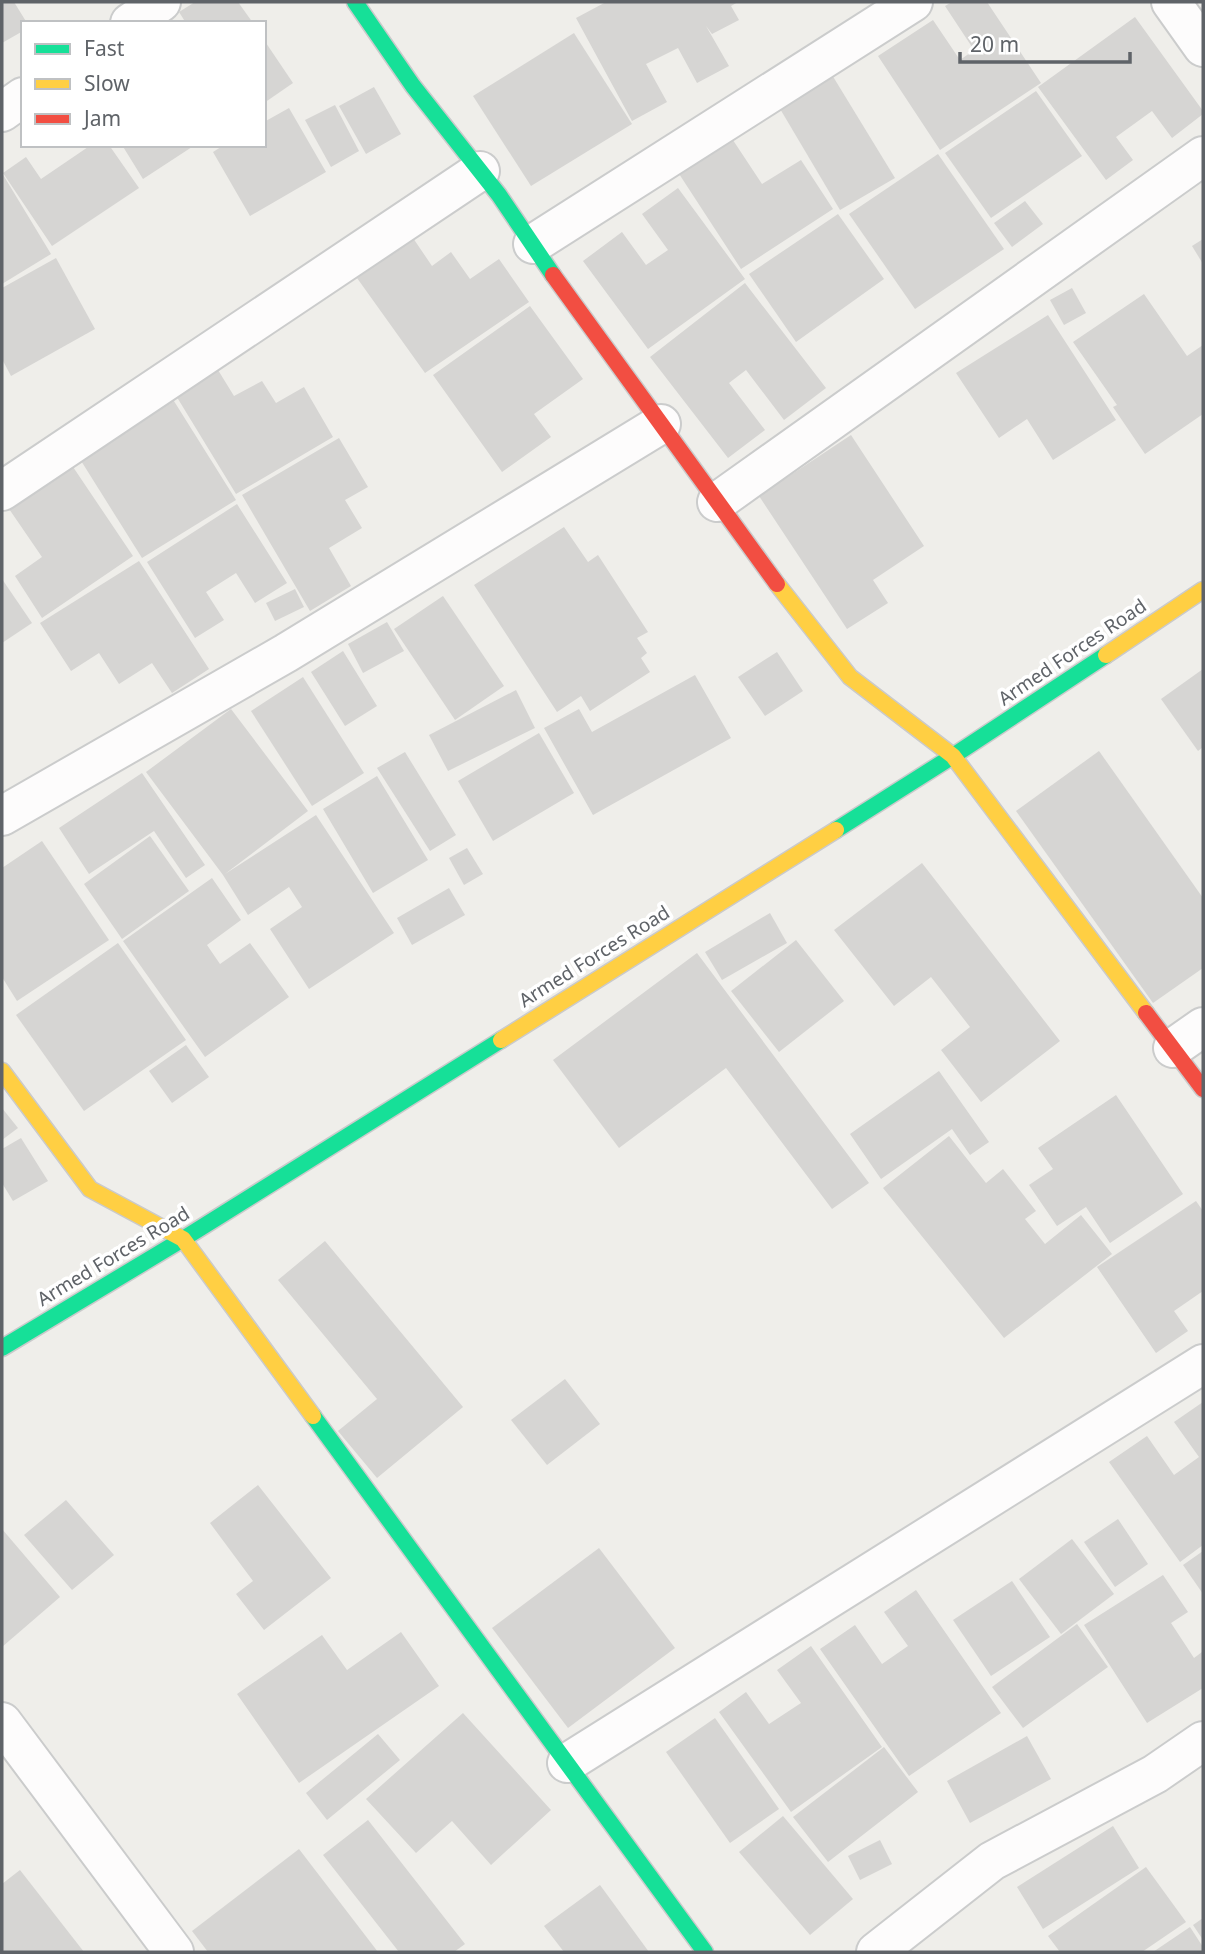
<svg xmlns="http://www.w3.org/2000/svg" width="1205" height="1954" font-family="'Noto Sans',sans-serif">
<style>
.building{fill:#d6d5d3}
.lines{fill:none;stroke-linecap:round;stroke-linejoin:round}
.street-casing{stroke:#cbcccc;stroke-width:42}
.fast-casing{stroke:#cacacb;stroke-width:19}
.slow-casing{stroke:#cacacb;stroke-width:19}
.jam-casing{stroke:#cacacb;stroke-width:19}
.street{stroke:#fdfcfc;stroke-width:38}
.fast{stroke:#16e098;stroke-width:16}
.slow{stroke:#ffcf43;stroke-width:16}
.jam{stroke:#f24e42;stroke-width:16}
.labels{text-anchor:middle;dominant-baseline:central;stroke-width:7;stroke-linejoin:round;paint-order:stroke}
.street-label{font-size:19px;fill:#5f6368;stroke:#fff}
</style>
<rect width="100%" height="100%" fill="#efeeea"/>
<g class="building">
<polygon points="2,2 14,2 27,23 23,23 23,31 2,43"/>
<polygon points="195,2 238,2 253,23 186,23 179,12"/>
<polygon points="606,2 738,2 731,6 739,20 712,34 706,26 729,66 697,83 678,48 646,64 667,102 632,121 576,18"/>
<polygon points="952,2 987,2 1041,83 940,150 878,56 933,20 960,60 974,50 945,6"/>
<polygon points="1135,17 1203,111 1203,114 1172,138 1152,111 1116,137 1133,160 1106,180 1038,87"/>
<polygon points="574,33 632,124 531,186 473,96"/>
<polygon points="264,40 293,83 264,103"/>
<polygon points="829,70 895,178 840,210 776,102"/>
<polygon points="374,87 401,134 366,154 339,106"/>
<polygon points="1036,91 1082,156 991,218 945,153"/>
<polygon points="335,105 359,151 331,167 305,120"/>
<polygon points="289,108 326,172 250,216 213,152 224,145 264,145 264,122"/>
<polygon points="723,125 762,184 801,160 833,209 741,269 670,160"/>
<polygon points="91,145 109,145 139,188 52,246 3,173 26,157 41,179"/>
<polygon points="122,145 195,145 143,179"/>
<polygon points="938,154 1004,249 915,309 849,214"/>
<polygon points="2,173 51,254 2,284"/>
<polygon points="678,188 745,279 648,349 583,261 622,232 646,265 668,250 642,214"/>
<polygon points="1025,201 1043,224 1012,247 994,223"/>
<polygon points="838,214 884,279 796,342 749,274"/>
<polygon points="413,238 432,266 451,252 470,279 499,259 529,302 425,373 357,278"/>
<polygon points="1203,239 1203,264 1192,246"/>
<polygon points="56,258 95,329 11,376 2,359 2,288"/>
<polygon points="745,283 826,388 784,420 746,370 729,383 765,430 728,458 650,357"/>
<polygon points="1072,288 1086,313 1064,325 1050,300"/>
<polygon points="1144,294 1187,356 1203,345 1203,414 1145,454 1113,407 1117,405 1073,342"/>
<polygon points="530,306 583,379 534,414 551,437 502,472 433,375"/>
<polygon points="1048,315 1116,420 1053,460 1027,419 999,438 956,373"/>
<polygon points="218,370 234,396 262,381 276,403 304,387 333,437 236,494 175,394"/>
<polygon points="167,390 236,500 142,558 73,448"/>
<polygon points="851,435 924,546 873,580 888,603 847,629 759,496"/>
<polygon points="339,438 368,487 345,500 362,528 329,548 351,586 310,611 242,495"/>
<polygon points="69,461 133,556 42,618 15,576 42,557 5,503"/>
<polygon points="237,504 287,583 255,603 236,573 206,592 224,620 195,638 147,562"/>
<polygon points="564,527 588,562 598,555 648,632 637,638 647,653 641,658 650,672 590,711 581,696 557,712 474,585"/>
<polygon points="139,561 209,669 172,693 152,663 119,684 99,653 71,671 40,623"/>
<polygon points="2,579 32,623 2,643"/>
<polygon points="295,589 304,607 275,621 266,603"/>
<polygon points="443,596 504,686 455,720 394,629"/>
<polygon points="387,622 404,651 363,673 348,644"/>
<polygon points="343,651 377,706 345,726 311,672"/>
<polygon points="777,652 803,691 765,716 738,677"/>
<polygon points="1203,669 1203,747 1198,751 1161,699"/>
<polygon points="695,675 731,738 593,815 544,728 579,709 592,732"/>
<polygon points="303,677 364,773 312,806 251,711"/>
<polygon points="516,690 535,728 448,771 429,735"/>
<polygon points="231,709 308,811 225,874 316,815 394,933 309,989 270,929 302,907 289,887 248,915 223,875 146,772"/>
<polygon points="539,733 574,793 493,841 458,781"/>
<polygon points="1099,751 1203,898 1203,968 1153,1003 1016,811"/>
<polygon points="405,752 456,835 430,851 377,768"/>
<polygon points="142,773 205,865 186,878 154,831 89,874 59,828"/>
<polygon points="377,776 428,860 373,893 323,809"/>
<polygon points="150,836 189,891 122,939 84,884"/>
<polygon points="42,841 109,940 17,1001 2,977 2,868"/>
<polygon points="467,848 483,874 464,885 449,858"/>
<polygon points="922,863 1060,1041 981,1102 941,1050 970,1027 931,977 894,1006 834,930"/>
<polygon points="212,878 241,920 207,945 220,964 250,943 289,997 205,1057 123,941"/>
<polygon points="449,888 465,915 412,945 397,918"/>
<polygon points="770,913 787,943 722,980 705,952"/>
<polygon points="796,940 844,1001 779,1052 731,991"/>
<polygon points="118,943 186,1040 84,1111 16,1015"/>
<polygon points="697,953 869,1183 832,1209 726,1068 619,1148 553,1060"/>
<polygon points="186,1045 209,1077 172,1103 149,1071"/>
<polygon points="939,1071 989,1142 970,1155 952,1129 881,1179 850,1134"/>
<polygon points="1116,1095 1183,1194 1110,1243 1086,1207 1057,1226 1029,1185 1053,1169 1038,1148"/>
<polygon points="2,1108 18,1128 2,1140"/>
<polygon points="949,1136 986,1183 1003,1169 1036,1211 1025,1219 1045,1244 1081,1215 1112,1254 1004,1338 883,1188"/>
<polygon points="21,1138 48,1181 13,1201 2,1183 2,1149"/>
<polygon points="1196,1201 1203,1211 1203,1291 1174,1311 1188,1331 1156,1353 1097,1267"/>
<polygon points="325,1241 463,1407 377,1478 338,1431 377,1399 278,1280"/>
<polygon points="565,1379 600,1424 547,1465 511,1420"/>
<polygon points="1203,1402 1203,1545 1180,1562 1109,1462 1147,1436 1174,1475 1199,1457 1174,1422"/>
<polygon points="258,1485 331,1578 264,1630 236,1594 253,1581 210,1523"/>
<polygon points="66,1500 114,1555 72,1590 24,1535"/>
<polygon points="1118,1519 1148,1564 1115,1587 1084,1542"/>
<polygon points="2,1529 60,1597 2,1647"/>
<polygon points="1072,1539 1114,1594 1061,1634 1019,1579"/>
<polygon points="599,1548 675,1648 568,1728 492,1628"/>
<polygon points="1203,1551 1203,1594 1183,1565"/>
<polygon points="1163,1575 1188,1612 1171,1623 1194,1658 1202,1652 1203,1654 1203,1688 1147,1723 1084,1625"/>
<polygon points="1012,1581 1050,1637 991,1676 953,1620"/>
<polygon points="916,1590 1001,1713 909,1776 820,1649 855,1625 882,1664 908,1646 884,1612"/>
<polygon points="1077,1624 1108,1667 1023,1728 992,1687"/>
<polygon points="401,1632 439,1686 299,1783 237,1694 322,1635 347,1670"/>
<polygon points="811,1646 882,1747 791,1812 719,1712 746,1692 769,1724 801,1703 777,1670"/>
<polygon points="463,1713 551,1810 491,1865 452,1821 416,1853 366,1799"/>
<polygon points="715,1718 779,1809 730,1843 666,1752"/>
<polygon points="378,1734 400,1760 327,1820 306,1793"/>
<polygon points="1027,1736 1051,1779 970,1823 947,1781"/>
<polygon points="884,1747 918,1792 828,1862 793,1817"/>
<polygon points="783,1816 853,1899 810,1935 739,1852"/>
<polygon points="368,1820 465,1944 454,1952 399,1952 323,1855"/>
<polygon points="1113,1826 1139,1868 1043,1929 1017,1887"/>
<polygon points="880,1840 892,1864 860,1880 848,1856"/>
<polygon points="299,1849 378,1952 208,1952 192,1931"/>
<polygon points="1146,1867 1186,1922 1142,1952 1060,1952 1048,1936"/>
<polygon points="20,1870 84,1952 2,1952 2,1884"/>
<polygon points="600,1885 649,1952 564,1952 544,1926"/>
<polygon points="1203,1918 1203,1940 1193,1925"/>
<polygon points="1190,1927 1203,1947 1203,1952 1153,1952"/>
</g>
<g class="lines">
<g class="street-casing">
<g id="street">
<polyline points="1171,2 1203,47"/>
<polyline points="130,23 161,2"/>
<polyline points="2,112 23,97"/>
<polyline points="533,244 913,2"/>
<polyline points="2,491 480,171"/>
<polyline points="717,502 1203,156"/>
<polyline points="2,816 286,653 661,424"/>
<polyline points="1173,1048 1203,1027"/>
<polyline points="2,1722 174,1952"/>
<polyline points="567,1763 1203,1364"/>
<polyline points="876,1952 992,1861 1155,1774 1203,1741"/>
</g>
</g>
<g class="fast-casing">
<g id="fast">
<polyline points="355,2 413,86 499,195 553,275"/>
<polyline points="836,830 953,756 1106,655"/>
<polyline points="2,1348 183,1239 501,1040"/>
<polyline points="313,1416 705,1952"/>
</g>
</g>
<g class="slow-casing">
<g id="slow">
<polyline points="777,584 850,677 953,756 1146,1013"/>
<polyline points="1106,655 1203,590"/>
<polyline points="501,1040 836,830"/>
<polyline points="2,1071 90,1189 183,1239 313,1416"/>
</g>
</g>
<g class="jam-casing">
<g id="jam">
<polyline points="553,275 777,584"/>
<polyline points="1146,1013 1203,1089"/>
</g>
</g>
<use href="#street" class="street"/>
<use href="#fast" class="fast"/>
<use href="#slow" class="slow"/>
<use href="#jam" class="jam"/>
</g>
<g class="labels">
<g class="street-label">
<text transform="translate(1072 652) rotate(-34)">Armed Forces Road</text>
<text transform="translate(594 956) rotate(-32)">Armed Forces Road</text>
<text transform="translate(113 1256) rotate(-31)">Armed Forces Road</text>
</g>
</g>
<rect width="1205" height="1954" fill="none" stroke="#5f6368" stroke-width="7"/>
<rect x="21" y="21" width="245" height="126" fill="#ffffff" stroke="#bfc1c3" stroke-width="2"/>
<rect x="35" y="44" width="35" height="10" fill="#16e098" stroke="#bfc1c3" stroke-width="2"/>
<text x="84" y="56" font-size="21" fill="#5f6368">Fast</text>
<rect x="35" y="79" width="35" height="10" fill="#ffcf43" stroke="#bfc1c3" stroke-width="2"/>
<text x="84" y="91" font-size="21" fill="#5f6368">Slow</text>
<rect x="35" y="114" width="35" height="10" fill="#f24e42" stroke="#bfc1c3" stroke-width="2"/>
<text x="84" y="126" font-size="21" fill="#5f6368">Jam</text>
<path d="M960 52v10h170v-10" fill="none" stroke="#5f6368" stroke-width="3.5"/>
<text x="970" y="52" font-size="21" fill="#5f6368" stroke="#ffffff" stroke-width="5" paint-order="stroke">20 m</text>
</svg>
